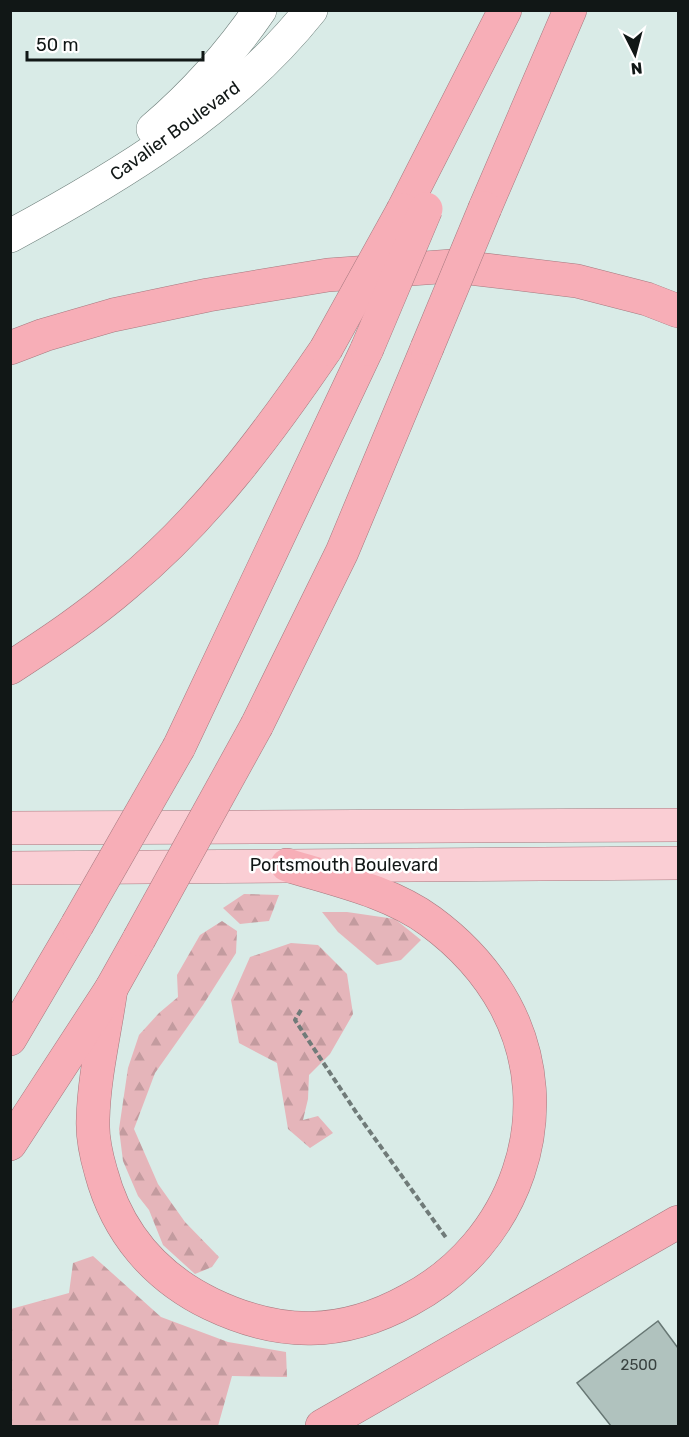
<svg xmlns="http://www.w3.org/2000/svg" width="689" height="1437" font-family="Rubik,sans-serif">
<style>
.forest{fill:url(#forest-firs)}
.building{fill:#b0c2be;stroke:#677774;stroke-width:1.5}
.lines{fill:none;stroke-linecap:round;stroke-linejoin:round}
.minor-casing{stroke:#71827e;stroke-width:34}
.major-casing{stroke:#a6797f;stroke-width:34}
.highway-casing{stroke:#a6797f;stroke-width:34}
.path{stroke:#707b79;stroke-width:4;stroke-dasharray:6 3;stroke-linecap:butt}
.minor{stroke:#fff;stroke-width:33}
.major{stroke:#faced4;stroke-width:33}
.highway{stroke:#f7aeb7;stroke-width:33}
.highway-bridge-casing{stroke:#a6797f;stroke-width:34;stroke-linecap:butt}
.highway-bridge{stroke:#f7aeb7;stroke-width:33}
.labels{text-anchor:middle;dominant-baseline:central;stroke-width:5;stroke-linejoin:round;paint-order:stroke}
.number-label{font-size:15px;fill:#394240}
.street-label{font-size:18px;fill:#111716;stroke:#fff}
</style>
<defs>
<pattern id="forest-firs" width="22" height="20" patternUnits="userSpaceOnUse" patternTransform="scale(1.5)"><rect width="22" height="20" fill="#e5b5ba"/><path d="M5 1l3.5 6h-7zM16 11l3.5 6h-7z" fill="#c39b9f"/></pattern>
</defs>
<rect width="100%" height="100%" fill="#d9ebe7"/>
<g class="forest">
<polygon points="244,894 279,895 269,921 240,924 223,908"/>
<polygon points="322,912 347,912 395,919 421,940 401,960 377,965 338,932"/>
<polygon points="222,921 237,931 236,953 203,1005 155,1073 134,1129 158,1184 185,1222 219,1257 212,1267 195,1274 163,1245 149,1210 138,1196 123,1161 119,1129 128,1068 139,1035 159,1013 178,997 177,975 200,935"/>
<polygon points="291,943 318,945 347,974 353,1014 330,1054 309,1075 308,1099 303,1120 318,1116 333,1133 310,1148 288,1129 277,1063 239,1043 231,1000 250,957"/>
<polygon points="93,1256 161,1317 228,1342 286,1352 287,1377 232,1376 218,1426 11,1426 11,1309 69,1293 73,1263"/>
</g>
<polygon class="building" points="658,1321 678,1348 678,1426 611,1426 577,1383"/>
<g class="lines">
<g class="minor-casing">
<g id="minor">
<path d="M153,129c41,-35 76,-74 107,-119"/>
<path d="M10,236c111,-60 222,-127 301,-226"/>
</g>
</g>
<g class="major-casing">
<g id="major">
<polyline points="10,828 678,825"/>
<polyline points="10,868 678,863"/>
</g>
</g>
<g class="highway-casing">
<g id="highway">
<polyline points="485,208 570,10"/>
<polyline points="403,210 505,10"/>
<polyline points="10,348 44,335 113,315 208,295 328,275 452,266 577,281 647,299 678,311"/>
<path d="M10,668c40,-26 79,-52 115,-83 80,-66 143,-151 201,-236"/>
<polyline points="257,725 342,552 427,348"/>
<polyline points="179,747 367,349"/>
<path d="M111,989c-6,43 -17,87 -18,130 -1,18 3,36 8,53 16,60 54,105 110,132 69,33 131,33 198,-4 106,-56 154,-187 96,-295 -18,-33 -45,-62 -75,-84 -41,-30 -95,-41 -143,-56"/>
<polyline points="10,1039 77,925"/>
<polyline points="10,1144 111,989 139,939"/>
<polyline points="322,1426 678,1222"/>
</g>
</g>
<polyline class="path" points="301,1010 295,1020 358,1115 447,1239"/>
<use href="#minor" class="minor"/>
<use href="#major" class="major"/>
<use href="#highway" class="highway"/>
<g class="highway-bridge-casing">
<g id="highway-bridge">
<polyline points="427,348 485,208"/>
<polyline points="326,349 403,210"/>
<polyline points="367,349 426,209"/>
<polyline points="77,925 179,747"/>
<polyline points="139,939 257,725"/>
</g>
</g>
<use href="#highway-bridge" class="highway-bridge"/>
</g>
<g class="labels">
<g class="number-label">
<text x="639" y="1365">2500</text>
</g>
<g class="street-label">
<text transform="translate(175 131) rotate(-36)">Cavalier Boulevard</text>
<text x="344" y="865">Portsmouth Boulevard</text>
</g>
</g>
<rect width="689" height="1437" fill="none" stroke="#111716" stroke-width="24"/>
<g transform="translate(635 54) rotate(174)" stroke="#ffffff" stroke-width="4.5" paint-order="stroke">
<path d="M0-4.5L10 22L0 15L-10 22Z" fill="#111716"/>
<text y="-9" font-size="16" font-weight="bold" text-anchor="middle" fill="#111716">N</text>
</g>
<path d="M27 51v9h176v-9" fill="none" stroke="#111716" stroke-width="3"/>
<text x="36" y="51" font-size="18" fill="#111716" stroke="#ffffff" stroke-width="4.5" paint-order="stroke">50 m</text>
</svg>
